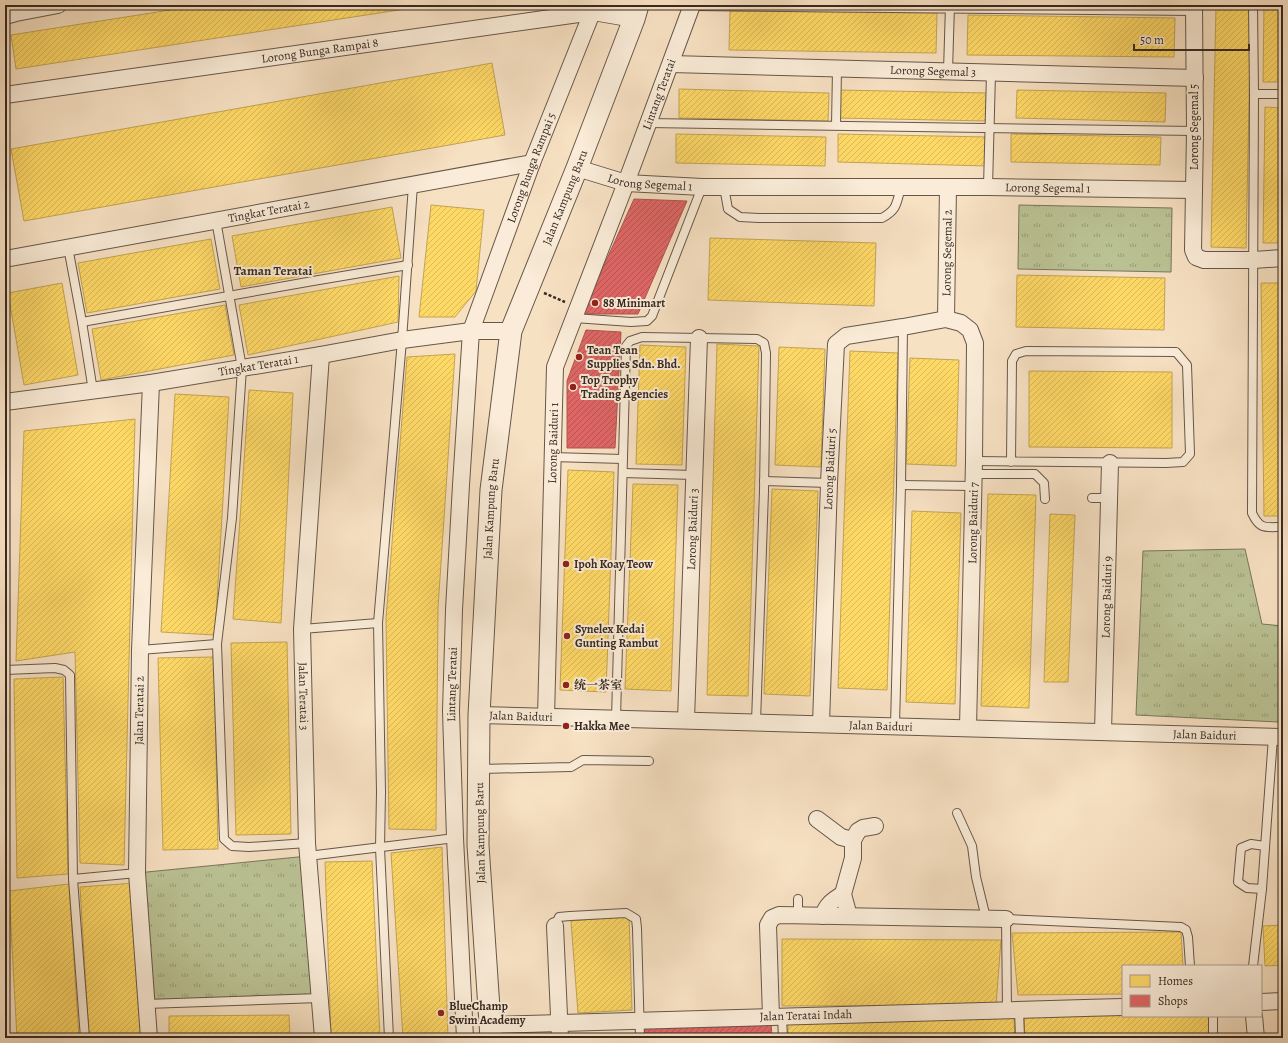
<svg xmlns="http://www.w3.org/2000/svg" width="1288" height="1043" font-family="Alegreya,'Noto Serif SC',serif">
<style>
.grass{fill:url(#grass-tufts);stroke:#79765c}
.homes{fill:url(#homes-hatch);stroke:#c3a452}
.shops{fill:url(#shops-hatch);stroke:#ad5452}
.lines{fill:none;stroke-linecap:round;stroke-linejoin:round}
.service-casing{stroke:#67574a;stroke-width:10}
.minor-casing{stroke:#67574a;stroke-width:18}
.tertiary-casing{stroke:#67574a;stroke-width:23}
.path{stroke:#372922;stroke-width:2.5;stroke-dasharray:3 2;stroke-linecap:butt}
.service{stroke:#faecd8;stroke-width:8}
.minor{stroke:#faecd8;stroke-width:16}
.tertiary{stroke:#faecd8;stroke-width:21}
.poi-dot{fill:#8f2418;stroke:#faecd8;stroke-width:1.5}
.labels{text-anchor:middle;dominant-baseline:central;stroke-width:4;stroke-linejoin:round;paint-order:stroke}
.street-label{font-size:12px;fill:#372922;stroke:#faecd8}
.poi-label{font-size:12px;font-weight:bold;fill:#372922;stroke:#faecd8;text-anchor:start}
.neighbourhood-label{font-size:13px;font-weight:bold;fill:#372922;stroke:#faecd8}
</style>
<defs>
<pattern id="grass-tufts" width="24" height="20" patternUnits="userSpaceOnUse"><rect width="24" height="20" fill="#bbc395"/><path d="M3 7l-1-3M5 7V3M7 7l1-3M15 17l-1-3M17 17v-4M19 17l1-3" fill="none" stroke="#999e79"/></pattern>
<pattern id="homes-hatch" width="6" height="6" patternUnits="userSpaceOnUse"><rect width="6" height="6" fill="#ffd966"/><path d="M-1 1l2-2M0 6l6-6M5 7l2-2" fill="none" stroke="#dbba58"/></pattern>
<pattern id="shops-hatch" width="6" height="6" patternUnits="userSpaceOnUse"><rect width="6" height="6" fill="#e06666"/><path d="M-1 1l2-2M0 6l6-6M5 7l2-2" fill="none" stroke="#b65454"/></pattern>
</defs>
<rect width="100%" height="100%" fill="#f7e1c3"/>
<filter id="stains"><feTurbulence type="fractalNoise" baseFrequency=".005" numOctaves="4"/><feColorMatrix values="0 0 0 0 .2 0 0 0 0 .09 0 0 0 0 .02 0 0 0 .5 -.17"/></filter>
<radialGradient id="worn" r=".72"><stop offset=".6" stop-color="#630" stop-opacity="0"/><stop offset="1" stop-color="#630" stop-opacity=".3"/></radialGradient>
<g class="grass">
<polygon points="1019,205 1172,208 1171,272 1018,269"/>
<polygon points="1245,549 1262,624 1283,626 1283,688 1278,722 1136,715 1143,551"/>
<polygon points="308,856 316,998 146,1004 137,873"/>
</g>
<g class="homes">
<polygon points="202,5 431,5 16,69 11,35"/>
<polygon points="1042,5 1174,5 1174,7"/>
<polygon points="1216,5 1251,5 1246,248 1211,247"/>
<polygon points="1264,5 1283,5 1283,82 1263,82"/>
<polygon points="730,11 937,13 936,53 729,50"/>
<polygon points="968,15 1175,18 1174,57 967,55"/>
<polygon points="492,63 505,135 24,221 11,149"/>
<polygon points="679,89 829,93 828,121 679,118"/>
<polygon points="839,90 988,93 987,121 838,118"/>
<polygon points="1017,90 1166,93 1165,122 1016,118"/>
<polygon points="1265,107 1283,108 1283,243 1263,243"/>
<polygon points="676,134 826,137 825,166 676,163"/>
<polygon points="838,134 987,137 987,166 838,162"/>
<polygon points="1011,134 1161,137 1160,165 1011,162"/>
<polygon points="431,205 484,210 476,291 455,317 419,317"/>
<polygon points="392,207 401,258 241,287 232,236"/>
<polygon points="710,238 876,243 874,306 708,300"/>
<polygon points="211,239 220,289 87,313 78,263"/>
<polygon points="1017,275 1165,278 1164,330 1016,327"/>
<polygon points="399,276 398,322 248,355 239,305"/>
<polygon points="62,283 78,375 24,385 8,293"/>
<polygon points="1261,283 1283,283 1283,516 1264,516"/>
<polygon points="225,305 234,355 101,380 92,329"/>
<polygon points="717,344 759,346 748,696 707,695"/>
<polygon points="640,345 686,347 682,465 636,464"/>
<polygon points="779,347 825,349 821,467 775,465"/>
<polygon points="850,351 898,353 887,690 838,688"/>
<polygon points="455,354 438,608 436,830 389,829 386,618 407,357"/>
<polygon points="910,358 959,360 956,466 906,464"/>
<polygon points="1029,371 1172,372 1172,448 1029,447"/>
<polygon points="249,390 293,393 281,623 233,619"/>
<polygon points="175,394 229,397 215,635 161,632"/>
<polygon points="135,419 124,865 80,863 75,652 16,661 24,431"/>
<polygon points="568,470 614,472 606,692 560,690"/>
<polygon points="633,484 678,485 671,691 625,689"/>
<polygon points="772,489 818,491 810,696 764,694"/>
<polygon points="988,494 1036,495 1029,708 981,706"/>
<polygon points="912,511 961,513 955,704 906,702"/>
<polygon points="1050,514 1075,515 1068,682 1044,682"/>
<polygon points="287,642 291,834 236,835 231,643"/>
<polygon points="214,657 218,849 163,850 158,658"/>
<polygon points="63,677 68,874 17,878 14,679"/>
<polygon points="442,847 448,1038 403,1038 391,853"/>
<polygon points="372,861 380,1038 331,1038 325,862"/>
<polygon points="135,883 142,1038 89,1038 80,887"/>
<polygon points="69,884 79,1038 17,1038 9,891"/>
<polygon points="629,916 632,1010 578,1013 571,921"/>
<polygon points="1283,925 1283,965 1265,966 1263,926"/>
<polygon points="1181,932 1183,966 1123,966 1123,994 1018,995 1012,933"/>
<polygon points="782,939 1001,940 996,1005 782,1006"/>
<polygon points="1123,1014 1123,1016 1209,1016 1209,1038 1025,1038 1024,1017"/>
<polygon points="289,1015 290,1038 169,1038 169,1016"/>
<polygon points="1014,1017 1015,1038 788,1038 788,1024"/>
</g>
<g class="shops">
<polygon points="634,199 687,201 638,314 582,314"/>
<polygon points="586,330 621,332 615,448 567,448 567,381"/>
<polygon points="771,1021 772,1038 645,1038 644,1026"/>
<polygon points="634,1035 634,1038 584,1038 584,1036"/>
</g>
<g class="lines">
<g class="service-casing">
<g id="service">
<path d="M1253,5l1,89 -2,419c8,17 13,14 31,14"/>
<polyline points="692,6 1194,11"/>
<polyline points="948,71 950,5"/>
<polyline points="1254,94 1283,94"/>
<polyline points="648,123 1195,131"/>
<polyline points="836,125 837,69"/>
<path d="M724,187l4,22 12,8 19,1h123c16,-9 14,-14 19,-31"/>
<polyline points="988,187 991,73"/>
<polyline points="216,220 242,368 232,518 217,644 224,839 232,846 249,847 307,843"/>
<polyline points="68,247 82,322 93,391"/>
<polyline points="574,318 631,322 647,321 652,316 702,187"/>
<polyline points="82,322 313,281 408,265"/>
<polyline points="552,457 623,459"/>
<polyline points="974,461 1166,463 1183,462 1190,454 1187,365 1176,352 1026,351 1016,354 1012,361 1011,462"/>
<polyline points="623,473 694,475"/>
<polyline points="974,474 1035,474 1044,483 1045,499"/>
<polyline points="764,481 829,483"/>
<polyline points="901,485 973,486"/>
<polyline points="1092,498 1110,498"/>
<polyline points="302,629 378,623"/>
<polyline points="140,650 217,644"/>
<polyline points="5,670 55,668 64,670 70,675 73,879 85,1038"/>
<polyline points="616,719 626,346 630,341 642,337 757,339 764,343 766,353 764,491 756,722"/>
<polyline points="895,726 901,485 903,327"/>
<polyline points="480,769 571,767 583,760 649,761"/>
<polyline points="957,813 972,846 976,877 986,918"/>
<polyline points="308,856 455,838"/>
<polyline points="73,879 137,873"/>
<polyline points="1262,889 1247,888 1238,882 1241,848 1251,844 1265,846"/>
<polyline points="798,899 798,915"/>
<polyline points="555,926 559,917 570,916 626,913 636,919 637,928 640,1038"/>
<polyline points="1253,966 1262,889 1273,737"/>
<polyline points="146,1004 320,998"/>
<polyline points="1007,1010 1006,919 1181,927 1186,930 1188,937 1190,966"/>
<polyline points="1019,1010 1020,1038"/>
<polyline points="1213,1016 1213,1038"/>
<polyline points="782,1017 783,1038"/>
<polyline points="389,1038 380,848 381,792 378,623 402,340 413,185"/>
</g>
</g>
<g class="minor-casing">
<g id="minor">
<polyline points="1194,5 1195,131 1193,250 1196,257 1204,260 1253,260 1283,258"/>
<polyline points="5,16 16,13 58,5"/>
<path id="s1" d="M671,64l524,14"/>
<path id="s2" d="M5,95l588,-83 41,7"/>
<path id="s3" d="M577,168l49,15 76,4h286l206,3"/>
<path id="s4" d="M5,259l527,-96"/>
<path id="s5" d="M946,319l2,-132"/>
<path id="s6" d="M321,355l-19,274 5,214 16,195"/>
<path id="s7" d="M5,402l146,-19 170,-28 81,-15 69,-9h40"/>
<path id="s8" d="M479,715l804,22"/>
<path id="s9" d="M546,717l9,-350 71,-184 66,-178"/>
<path id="s10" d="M686,720l13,-382"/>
<path id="s11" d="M821,724l8,-241 7,-139 10,-8 57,-9 43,-8 15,4 9,7 5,13 -1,118 -6,267"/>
<path id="s12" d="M1103,732l7,-269"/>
<polyline points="817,819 841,837 853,840"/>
<path d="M823,916c3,-11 10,-16 20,-22"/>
<polyline points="849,916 843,894 853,858 853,840 858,831 863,828 875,826"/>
<polyline points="555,926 560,1038"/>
<polyline points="1261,1002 1283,1001"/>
<polyline points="1254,1016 1256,1038"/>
<polyline points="771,1017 768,925 772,918 779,915 1006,919"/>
<path id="s13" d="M489,1025c212,-8 423,-12 634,-18"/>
<path id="s14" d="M149,1038l-12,-165 3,-223 11,-267"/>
<path id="s15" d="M465,1038l-10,-200 -4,-127 3,-101 7,-125 10,-154 61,-168 63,-158"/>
</g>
</g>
<g class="tertiary-casing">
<g id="tertiary">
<path id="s16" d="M491,1038l-13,-193 1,-130 12,-225 20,-159 66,-163 57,-149 4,-14"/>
</g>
</g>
<polyline class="path" points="544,293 565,302"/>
<use href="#service" class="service"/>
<use href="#minor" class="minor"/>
<use href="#tertiary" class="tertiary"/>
</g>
<g class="poi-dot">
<circle cx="595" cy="303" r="4"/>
<circle cx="579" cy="357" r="4"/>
<circle cx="573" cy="387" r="4"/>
<circle cx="566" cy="564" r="4"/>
<circle cx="567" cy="636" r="4"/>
<circle cx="566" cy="685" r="4"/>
<circle cx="566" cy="726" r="4"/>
<circle cx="441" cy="1013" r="4"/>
</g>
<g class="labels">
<g class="street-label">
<text stroke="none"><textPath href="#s2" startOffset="318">Lorong Bunga Rampai 8</textPath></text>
<text stroke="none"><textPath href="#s1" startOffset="262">Lorong Segemal 3</textPath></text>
<text stroke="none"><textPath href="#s9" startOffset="642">Lintang Teratai</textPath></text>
<text transform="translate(1194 127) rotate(-90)">Lorong Segemal 5</text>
<text stroke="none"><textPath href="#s15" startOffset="882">Lorong Bunga Rampai 5</textPath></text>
<text stroke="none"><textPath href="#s3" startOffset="75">Lorong Segemal 1</textPath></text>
<text stroke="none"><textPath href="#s3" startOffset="473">Lorong Segemal 1</textPath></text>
<text stroke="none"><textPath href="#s16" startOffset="853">Jalan Kampung Baru</textPath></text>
<text stroke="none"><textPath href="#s4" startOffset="268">Tingkat Teratai 2</textPath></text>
<text stroke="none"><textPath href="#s5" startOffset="66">Lorong Segemal 2</textPath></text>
<text stroke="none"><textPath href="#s7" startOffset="256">Tingkat Teratai 1</textPath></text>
<text stroke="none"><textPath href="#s9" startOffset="274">Lorong Baiduri 1</textPath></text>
<text stroke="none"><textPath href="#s11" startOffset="255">Lorong Baiduri 5</textPath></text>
<text stroke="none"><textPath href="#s16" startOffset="530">Jalan Kampung Baru</textPath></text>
<text transform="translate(973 523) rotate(-89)">Lorong Baiduri 7</text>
<text stroke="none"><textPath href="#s10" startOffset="191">Lorong Baiduri 3</textPath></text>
<text stroke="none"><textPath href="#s12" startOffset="135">Lorong Baiduri 9</textPath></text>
<text stroke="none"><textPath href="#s15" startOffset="354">Lintang Teratai</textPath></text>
<text stroke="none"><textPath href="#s6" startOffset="342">Jalan Teratai 3</textPath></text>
<text stroke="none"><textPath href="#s14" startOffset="328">Jalan Teratai 2</textPath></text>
<text stroke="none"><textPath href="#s8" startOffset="42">Jalan Baiduri</textPath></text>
<text stroke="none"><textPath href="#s8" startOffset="402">Jalan Baiduri</textPath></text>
<text stroke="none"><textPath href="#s8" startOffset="726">Jalan Baiduri</textPath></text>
<text transform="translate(480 833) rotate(-91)">Jalan Kampung Baru</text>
<text stroke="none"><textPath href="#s13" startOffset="317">Jalan Teratai Indah</textPath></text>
</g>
<g class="poi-label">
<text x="603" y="303">88 Minimart</text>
<text x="587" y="350">Tean Tean<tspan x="587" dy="14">Supplies Sdn. Bhd.</tspan></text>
<text x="581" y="380">Top Trophy<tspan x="581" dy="14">Trading Agencies</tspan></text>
<text x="574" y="564">Ipoh Koay Teow</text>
<text x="575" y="629">Synelex Kedai<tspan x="575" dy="14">Gunting Rambut</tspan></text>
<text x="574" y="685">统一茶室</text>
<text x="574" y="726">Hakka Mee</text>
<text x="449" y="1006">BlueChamp<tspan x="449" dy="14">Swim Academy</tspan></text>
</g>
<g class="neighbourhood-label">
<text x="273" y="270">Taman Teratai</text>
</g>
</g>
<rect width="1288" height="1043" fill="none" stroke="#f7e1c3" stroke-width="20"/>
<rect x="6" y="6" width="1276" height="1031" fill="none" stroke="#372922" stroke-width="2"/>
<rect x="10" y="10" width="1268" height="1023" fill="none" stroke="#372922"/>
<rect x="1122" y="965" width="140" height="52" fill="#faecd8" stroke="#ac9e8f"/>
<rect x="1130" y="975" width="20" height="12" fill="#ffd966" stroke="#ac9e8f"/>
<text x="1158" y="985" font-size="12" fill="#372922">Homes</text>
<rect x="1130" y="995" width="20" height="12" fill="#e06666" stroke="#ac9e8f"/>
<text x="1158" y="1005" font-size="12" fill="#372922">Shops</text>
<path d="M1134 44v6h115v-6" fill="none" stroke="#372922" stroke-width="2"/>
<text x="1140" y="44" font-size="12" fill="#372922" stroke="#faecd8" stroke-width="3" paint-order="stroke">50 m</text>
<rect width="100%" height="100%" filter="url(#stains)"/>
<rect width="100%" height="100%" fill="url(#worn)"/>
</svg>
